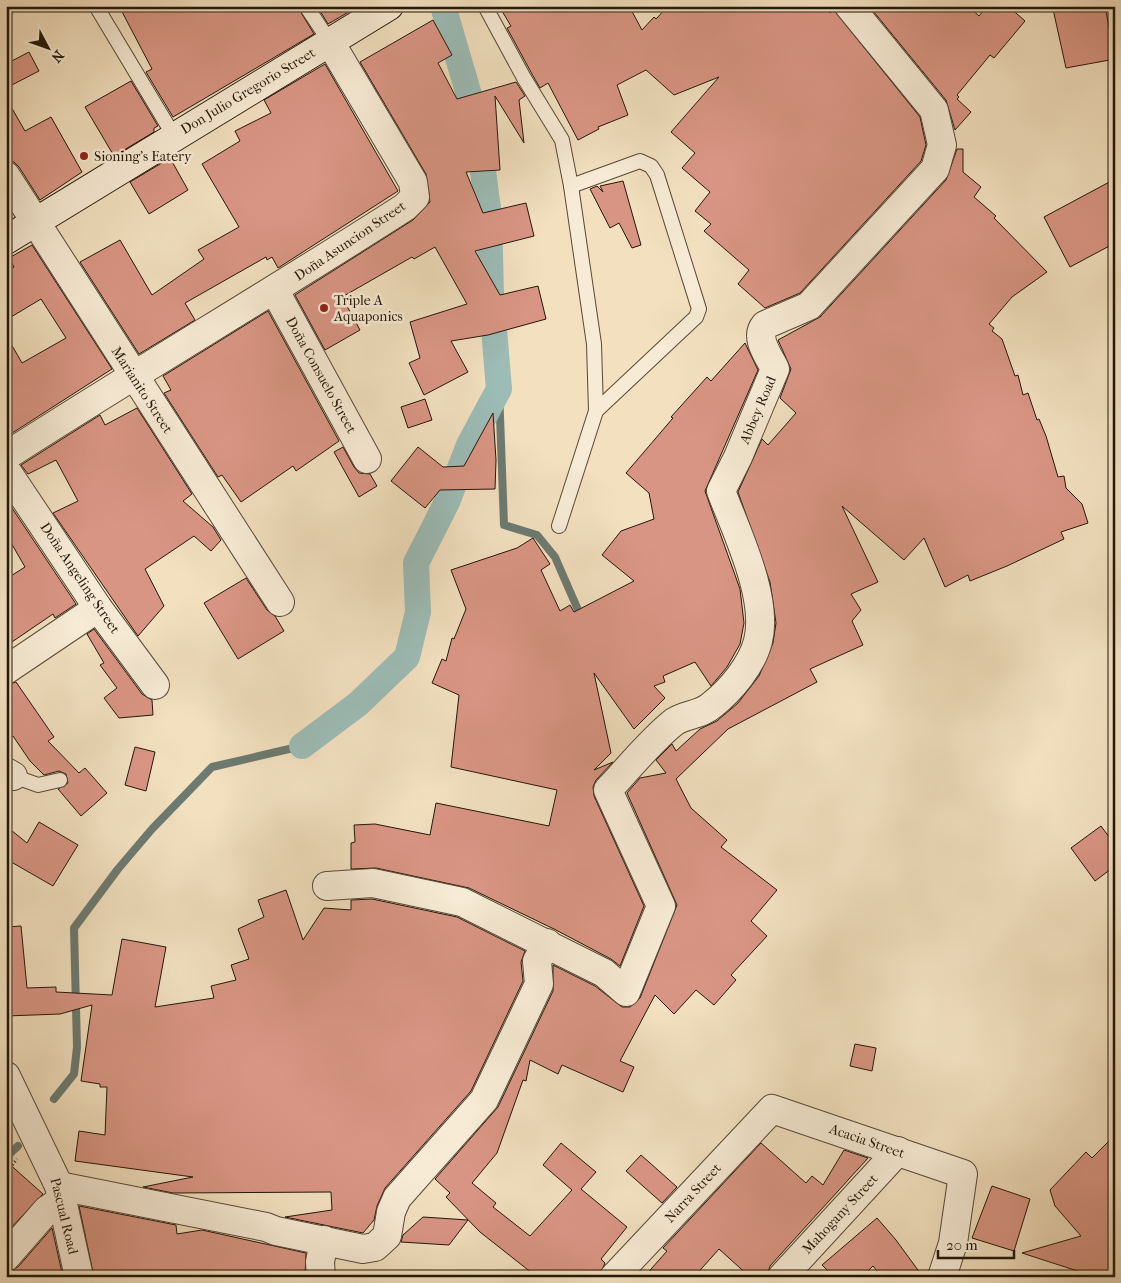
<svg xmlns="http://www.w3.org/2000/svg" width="1121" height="1283" font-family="'IM FELL French Canon',serif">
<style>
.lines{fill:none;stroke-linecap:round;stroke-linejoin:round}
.stream{stroke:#6c7a71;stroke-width:8}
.canal{stroke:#9cbcb6;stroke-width:26}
.building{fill:#d99584;stroke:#231709}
.lane-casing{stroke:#574936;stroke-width:16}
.street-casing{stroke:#574936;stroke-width:30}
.secondary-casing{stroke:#231709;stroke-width:30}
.path{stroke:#231709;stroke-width:3;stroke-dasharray:1 2.5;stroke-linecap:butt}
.lane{stroke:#f7ebd5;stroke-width:14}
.street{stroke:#f7ebd5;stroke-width:28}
.secondary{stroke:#f7ebd5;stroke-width:28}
.poi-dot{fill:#8f2418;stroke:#f7ebd5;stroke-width:2}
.labels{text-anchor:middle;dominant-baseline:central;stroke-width:5;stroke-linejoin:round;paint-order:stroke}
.street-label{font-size:14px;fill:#231709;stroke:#f7ebd5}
.poi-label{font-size:14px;fill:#231709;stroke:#f7ebd5;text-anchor:start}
</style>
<rect width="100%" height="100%" fill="#f2e0bf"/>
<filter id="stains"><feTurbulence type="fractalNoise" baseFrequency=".004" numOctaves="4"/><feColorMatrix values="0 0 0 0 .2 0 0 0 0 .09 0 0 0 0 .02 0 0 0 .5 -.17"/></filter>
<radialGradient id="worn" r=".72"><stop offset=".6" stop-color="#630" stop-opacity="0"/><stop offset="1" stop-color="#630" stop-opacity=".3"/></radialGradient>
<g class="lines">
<g class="stream">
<polyline points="499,389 504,525 537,535 555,557 582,619"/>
<polyline points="54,1099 74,1074 77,1047 74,928 118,869 152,829 212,767 302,746"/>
<polyline points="6,1157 18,1146"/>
</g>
<polyline class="canal" points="302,746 358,704 407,657 418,612 416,563 447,502 469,445 499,389 491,294 489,216 476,119 443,6"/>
</g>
<g class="building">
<polygon points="119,6 297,6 314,34 173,117 146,72 152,69"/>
<polygon points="317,6 359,6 328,24"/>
<polygon points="499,6 629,6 642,30 654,17 656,19 668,6 823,6 830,13 834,10 920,117 926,145 921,161 800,293 765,308 738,284 749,270 704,231 711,224 695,211 710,192 682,168 695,153 671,132 719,77 674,95 646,70 617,85 628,115 598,127 599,129 578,140 548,83 540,88 532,74 507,28 511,26"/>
<polygon points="869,6 968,6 979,16 987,6 1008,6 1025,21 994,58 990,55 957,95 959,97 957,99 971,112 955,130 946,100"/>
<polygon points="1068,6 1105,6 1115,59 1066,68 1053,9"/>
<polygon points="433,20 452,55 438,63 457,99 516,82 525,96 519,100 524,143 495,96 500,170 466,172 483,213 526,203 534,236 475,251 500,295 538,286 546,319 488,335 451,341 468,372 424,395 409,363 420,358 410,322 467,304 435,247 414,259 412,257 342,297 360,330 325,350 295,295 413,220 430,202 426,174 360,62"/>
<polygon points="29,52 39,71 6,88 6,64"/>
<polygon points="325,64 398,191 278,268 272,257 267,260 266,257 185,303 195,320 139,354 80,262 120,240 152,295 204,259 198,250 239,227 202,164 240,141 235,131 271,113 264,100"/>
<polygon points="131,81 158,126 154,128 154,132 114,156 85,107"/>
<polygon points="6,98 25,131 51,117 82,172 40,200 19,167 14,162 6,161"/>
<polygon points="957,149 963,149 963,172 981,187 974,197 996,216 994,218 1047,272 1012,297 989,324 994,328 992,331 1002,339 1015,376 1018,375 1023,395 1028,393 1037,420 1039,419 1046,436 1058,477 1064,476 1066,488 1082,504 1088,523 1061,532 1064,539 1007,566 970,581 968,575 945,587 924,538 904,560 842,506 878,582 851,594 861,610 852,621 863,645 810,669 817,682 728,729 676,779 691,808 727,840 721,847 777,890 751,921 767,936 731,975 736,980 714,1005 696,990 674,1014 655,995 620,1061 634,1067 623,1092 562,1065 558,1074 530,1060 526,1081 523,1080 497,1153 472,1183 496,1203 493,1207 530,1236 572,1190 543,1165 561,1143 596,1172 581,1189 627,1227 601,1259 605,1263 599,1277 537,1277 480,1232 446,1197 450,1193 435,1179 498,1107 553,991 553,965 595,986 622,1007 630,1007 640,998 677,905 627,793 640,778 666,773 656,760 672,744 676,751 700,729 717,721 738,703 759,676 773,643 776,623 770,582 738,492 762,439 768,445 796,413 780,398 791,369 778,340 820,317 946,180"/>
<polygon points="170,158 188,190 149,214 130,182"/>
<polygon points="1115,179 1115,243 1070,267 1044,217"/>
<polygon points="623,181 641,245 632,248 619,223 610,228 590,189 597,186 603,192 600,186"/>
<polygon points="32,245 112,369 6,437 6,335 22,363 66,338 41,299 6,320 6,272 14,267 9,258"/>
<polygon points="268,311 339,441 296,471 293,466 241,502 222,475 218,477 164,393 171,390 163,376"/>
<polygon points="745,343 758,370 705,491 740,589 744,623 740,644 727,667 711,686 695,662 663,676 665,682 654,686 665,698 634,729 594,673 611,753 594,770 613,762 596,780 593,787 594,796 644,906 620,966 611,959 554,929 469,888 376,868 351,869 351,843 355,842 354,825 375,824 430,835 436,803 549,826 557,790 451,767 459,695 432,683 442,659 446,661 452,638 454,639 466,609 451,570 517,548 533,538 550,564 541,570 560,611 570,605 574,612 634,581 602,555 621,531 654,519 649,493 626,473 673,418 671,417 707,377 711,381"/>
<polygon points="425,399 432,420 408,428 401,407"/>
<polygon points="137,408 192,494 183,501 213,527 221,540 211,551 194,536 145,569 164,606 138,636 53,513 78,501 56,460 28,474 21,465 100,415 105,425"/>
<polygon points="493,413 496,460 495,489 440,490 425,508 391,481 418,447 443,467 464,466"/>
<polygon points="343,447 354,467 359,473 370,474 377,486 359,497 334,452"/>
<polygon points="6,499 76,604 55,618 53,614 6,646 6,579 25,567 6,534"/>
<polygon points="246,578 267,610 275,616 284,631 238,659 204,603"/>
<polygon points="94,629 142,694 152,700 153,715 119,718 104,698 117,688 100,665 104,663 87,634"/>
<polygon points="16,682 54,737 48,741 79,773 85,768 107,793 81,816 58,789 68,783 66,774 59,771 44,775 30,761 13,736 6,741 6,685"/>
<polygon points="135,747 155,752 146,791 125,785"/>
<polygon points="39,822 78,845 53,886 6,859 6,826 27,843"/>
<polygon points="1101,826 1115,845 1115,866 1095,881 1071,848"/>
<polygon points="286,890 303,940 324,908 351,910 351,900 372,899 457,917 525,951 521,962 523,981 471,1091 385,1188 377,1206 374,1220 363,1233 285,1217 332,1210 331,1192 173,1193 143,1187 193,1177 75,1161 79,1131 105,1135 107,1087 100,1087 100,1084 81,1081 92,1005 60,1014 6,1016 6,927 21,926 27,988 56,987 56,992 112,995 122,939 166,947 155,1007 214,998 211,986 236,980 231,965 249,959 238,929 264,917 258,900"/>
<polygon points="855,1044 876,1048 872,1071 850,1066"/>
<polygon points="1115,1135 1115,1277 1096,1277 1022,1253 1081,1236 1055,1206 1050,1190 1086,1152 1092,1158"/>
<polygon points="761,1143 806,1183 812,1176 823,1185 844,1150 868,1158 770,1266 767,1277 750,1277 719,1249 694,1277 644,1277 667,1251 663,1248"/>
<polygon points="641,1155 677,1187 662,1203 626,1171"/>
<polygon points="6,1161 43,1194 6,1233"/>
<polygon points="992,1186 1030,1199 1014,1251 972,1238"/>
<polygon points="79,1206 176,1225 177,1234 202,1230 306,1253 305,1277 94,1277"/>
<polygon points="423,1217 468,1220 449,1245 401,1242 403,1235"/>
<polygon points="877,1218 896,1240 923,1277 882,1277 873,1266 862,1277 834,1277 822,1265"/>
<polygon points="52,1228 63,1277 6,1277 6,1272 18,1267"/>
</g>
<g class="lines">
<g class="lane-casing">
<g id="lane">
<polyline points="96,6 174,136"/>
<polyline points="306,6 330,42"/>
<polyline points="485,6 524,78 562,140 571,186 640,161 651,166 657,175 699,309 696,317 596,411 559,526"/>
<polyline points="571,186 594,344 596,411"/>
<polyline points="13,776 38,785 60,780"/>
</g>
</g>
<g class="street-casing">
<g id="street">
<polyline points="6,176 280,602"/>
<polyline points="275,291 367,459"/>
<path d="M6,456c132,-85 267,-164 399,-249l10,-10 -2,-15 -83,-140"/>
<polyline points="6,470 98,608 155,685"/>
<polyline points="6,670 98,608"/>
<polyline points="6,772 13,776"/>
<path d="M327,886l46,-3 89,19 142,71 22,19 35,-86 -53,-116c21,-22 42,-49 66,-68 12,-8 27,-7 38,-17 19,-15 40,-40 46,-64 11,-43 -22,-110 -37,-150l17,-34 37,-88c-6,-13 -21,-31 -10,-44l44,-19 126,-137 7,-24 -8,-35 -85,-104"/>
<polyline points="6,1076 59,1186 79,1277"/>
<polyline points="59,1186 266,1227 276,1231 363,1249 375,1247 387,1236 391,1212 397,1198 484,1100 539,984 537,961 547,943"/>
<polyline points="6,1257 47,1210 62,1200"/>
<polyline points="321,1277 320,1262 324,1240"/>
<polyline points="614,1277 772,1109 963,1174 953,1243 942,1277"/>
<polyline points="782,1277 898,1151"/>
</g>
</g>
<g class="secondary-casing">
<polyline id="secondary" points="6,240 389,6"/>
</g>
<polyline class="path" points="6,1173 17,1159"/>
<use href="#lane" class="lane"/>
<use href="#street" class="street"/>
<use href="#secondary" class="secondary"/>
</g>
<g class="poi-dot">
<circle cx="84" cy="156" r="5"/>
<circle cx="324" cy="308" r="5"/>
</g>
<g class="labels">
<g class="street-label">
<text transform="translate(248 91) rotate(-31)">Don Julio Gregorio Street</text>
<text transform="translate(350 241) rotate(-34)">Doña Asuncion Street</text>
<text transform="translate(321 375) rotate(61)">Doña Consuelo Street</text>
<text transform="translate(142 390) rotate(57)">Marianito Street</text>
<text transform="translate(758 410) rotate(-67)">Abbey Road</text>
<text transform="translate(80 578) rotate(56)">Doña Angeling Street</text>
<text transform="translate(867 1141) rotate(19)">Acacia Street</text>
<text transform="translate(693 1193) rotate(-47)">Narra Street</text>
<text transform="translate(840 1214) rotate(-47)">Mahogany Street</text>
<text transform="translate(64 1216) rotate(76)">Pascual Road</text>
</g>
<g class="poi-label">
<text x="94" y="156">Sioning's Eatery</text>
<text x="334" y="300">Triple A<tspan x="334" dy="16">Aquaponics</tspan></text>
</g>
</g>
<rect width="1121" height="1283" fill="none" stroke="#f2e0bf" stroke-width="25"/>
<rect x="8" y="8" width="1106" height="1268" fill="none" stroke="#231709" stroke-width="2.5"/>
<rect x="12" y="12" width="1096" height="1258" fill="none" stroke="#231709"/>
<g transform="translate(48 48) rotate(131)" stroke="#f7ebd5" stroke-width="4" paint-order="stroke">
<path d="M0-4L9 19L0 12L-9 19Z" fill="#231709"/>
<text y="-8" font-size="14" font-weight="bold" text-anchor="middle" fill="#231709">N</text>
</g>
<path d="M938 1250v8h76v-8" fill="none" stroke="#231709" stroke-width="2.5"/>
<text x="946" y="1250" font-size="15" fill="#231709" stroke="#f7ebd5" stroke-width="4" paint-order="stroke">20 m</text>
<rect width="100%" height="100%" filter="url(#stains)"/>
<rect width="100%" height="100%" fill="url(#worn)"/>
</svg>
